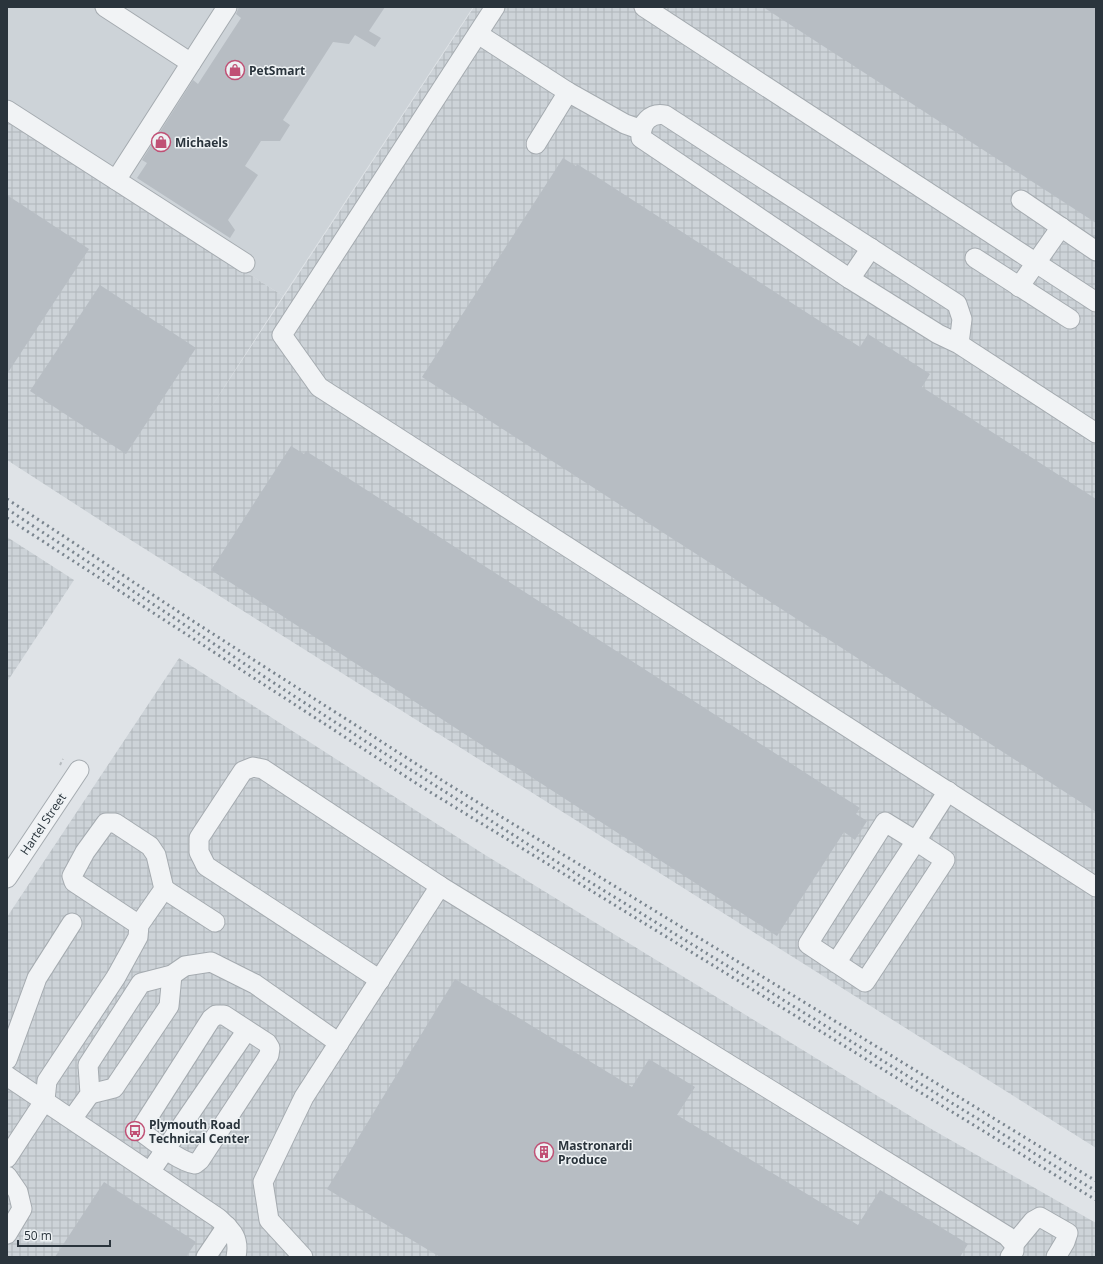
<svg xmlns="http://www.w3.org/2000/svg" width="1103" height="1264" font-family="'Open Sans',sans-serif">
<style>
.built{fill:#cdd3d8}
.industrial{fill:url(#industrial-grid)}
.building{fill:#b7bdc3}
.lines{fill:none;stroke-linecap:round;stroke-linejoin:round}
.minor-casing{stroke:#a5abb0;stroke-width:21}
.path{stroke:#b5babe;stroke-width:2;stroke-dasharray:3 3;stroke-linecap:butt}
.minor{stroke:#f1f3f5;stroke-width:19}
.rail{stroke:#7a858f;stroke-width:3;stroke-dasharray:2 4;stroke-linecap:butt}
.labels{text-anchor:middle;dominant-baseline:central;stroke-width:3;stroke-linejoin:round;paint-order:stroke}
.poi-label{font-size:12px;font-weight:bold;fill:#2a343c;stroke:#eef2f4;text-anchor:start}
.street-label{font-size:12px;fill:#2a343c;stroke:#eef2f4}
</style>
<defs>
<pattern id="industrial-grid" width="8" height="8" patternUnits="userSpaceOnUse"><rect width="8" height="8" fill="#cdd3d8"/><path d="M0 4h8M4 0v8" fill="none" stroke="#b0b6ba"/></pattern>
</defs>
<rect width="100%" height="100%" fill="#dfe3e7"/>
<polygon class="built" points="7,7 473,7 283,296 7,117"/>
<g class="industrial">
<polygon points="474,7 1096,7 1096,1148 126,537 7,460 7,117 283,296 206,415"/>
<polygon points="7,537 74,580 7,682"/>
<polygon points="179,658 482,853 933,1130 1096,1223 1096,1257 7,1257 7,917"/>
</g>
<g class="building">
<polygon points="239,7 385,7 369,31 381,38 375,47 355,35 349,44 333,42 283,120 290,125 280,141 261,141 245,166 258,175 228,220 235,230 230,238 137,178 147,163 142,160 193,80 198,84 241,18 236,14"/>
<polygon points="763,7 1096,7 1096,223"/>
<polygon points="563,158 576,166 577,164 860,347 868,334 930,374 922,387 1096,499 1096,812 422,377"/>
<polygon points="7,195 89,249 7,374"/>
<polygon points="100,285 196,348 126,454 30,391"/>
<polygon points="291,446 304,454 306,451 860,808 856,814 867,821 855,840 844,832 777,936 211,570"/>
<polygon points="455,979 632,1087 649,1059 695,1087 677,1115 858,1225 880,1190 968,1244 960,1257 440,1257 327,1189"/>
<polygon points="104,1182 196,1242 186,1257 55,1257"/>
</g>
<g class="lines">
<g class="minor-casing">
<g id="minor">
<polyline points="105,7 191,63"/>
<polyline points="495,7 282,335 319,387 1096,887"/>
<polyline points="644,7 1096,302"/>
<polyline points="478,34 568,92 625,124 642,130"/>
<polyline points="7,110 245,263"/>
<polyline points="536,144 568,92"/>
<polyline points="116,180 227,7"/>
<polyline points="1021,200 1096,251"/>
<polyline points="975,258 1070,319"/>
<polyline points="850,279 871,248"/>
<polyline points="1019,287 1061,227"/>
<path d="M959,344l3,-25 -5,-15 -292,-189c-14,-3 -25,8 -24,23l209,141 88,55 21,10 137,89"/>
<polyline points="7,878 79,770"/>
<polyline points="164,889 215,922"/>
<polyline points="836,963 916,841 885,822 808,944 865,982 945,860 916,841 948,791"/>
<polyline points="380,980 206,866 199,852 199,838 243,771 253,767 263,769 440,886"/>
<polyline points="7,1060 37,978 72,923"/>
<path d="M7,1076l211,142c14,13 22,19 18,39"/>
<polyline points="90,1094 114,1088 169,1006 172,975"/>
<polyline points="72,1119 90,1094 88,1065 141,983 172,975 185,966 211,962 255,984 339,1043"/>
<polyline points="7,1158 45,1100 47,1081 116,977 138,937 139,925 74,882 72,876 85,852 106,823 115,823 150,846 156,855 164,889 139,925"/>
<path d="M150,1172l97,-142 -23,-15h-8l-5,4 -69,108 1,6c12,9 37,29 52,31l5,-4 69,-105 1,-7 -3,-5 -20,-13"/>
<polyline points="7,1176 18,1192 22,1209 7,1234"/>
<polyline points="1014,1244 1033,1221 1040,1217 1068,1233 1065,1242 1056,1257"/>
<polyline points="206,1257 227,1226"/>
<polyline points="303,1257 269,1220 263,1182 304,1097 440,886 1007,1236 1014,1244 1014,1251 1010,1257"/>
</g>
</g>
<polyline class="path" points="60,765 63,759"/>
<use href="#minor" class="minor"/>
<g class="rail">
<polyline points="7,499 185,616 443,781 1096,1181"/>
<polyline points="7,509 294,696 526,843 1096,1191"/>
<polyline points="7,518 422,787 1096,1200"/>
</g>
</g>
<defs>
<g id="shop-ring" transform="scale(1)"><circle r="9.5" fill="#eef2f4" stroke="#c05075" stroke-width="1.5"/><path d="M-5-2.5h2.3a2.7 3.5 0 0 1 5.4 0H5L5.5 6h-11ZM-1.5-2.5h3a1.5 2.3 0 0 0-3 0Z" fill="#c05075"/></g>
<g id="bus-ring" transform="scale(1)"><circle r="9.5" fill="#eef2f4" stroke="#c05075" stroke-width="1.5"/><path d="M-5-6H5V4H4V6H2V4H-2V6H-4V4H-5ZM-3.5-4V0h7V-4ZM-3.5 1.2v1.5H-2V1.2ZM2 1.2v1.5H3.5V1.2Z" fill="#c05075"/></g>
<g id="building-ring" transform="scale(1)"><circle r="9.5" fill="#eef2f4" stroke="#c05075" stroke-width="1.5"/><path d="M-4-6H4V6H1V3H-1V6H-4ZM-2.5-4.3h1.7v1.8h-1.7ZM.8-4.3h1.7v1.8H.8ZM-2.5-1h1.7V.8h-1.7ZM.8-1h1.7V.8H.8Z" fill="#c05075"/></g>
</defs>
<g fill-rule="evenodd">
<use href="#shop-ring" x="235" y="70"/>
<use href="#shop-ring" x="161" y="142"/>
<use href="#bus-ring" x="135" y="1131"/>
<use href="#building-ring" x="544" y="1152"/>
</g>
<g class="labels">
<g class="poi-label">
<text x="249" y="70">PetSmart</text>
<text x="175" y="142">Michaels</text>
<text x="149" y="1124">Plymouth Road<tspan x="149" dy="14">Technical Center</tspan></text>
<text x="558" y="1145">Mastronardi<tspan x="558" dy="14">Produce</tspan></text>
</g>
<g class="street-label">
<text transform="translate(43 824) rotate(-56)">Hartel Street</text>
</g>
</g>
<rect width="1103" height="1264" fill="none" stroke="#2a343c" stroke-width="16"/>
<path d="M18 1240v6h92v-6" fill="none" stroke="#2a343c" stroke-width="2"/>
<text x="24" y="1240" font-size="12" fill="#2a343c" stroke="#eef2f4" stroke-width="3" paint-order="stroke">50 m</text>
</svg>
